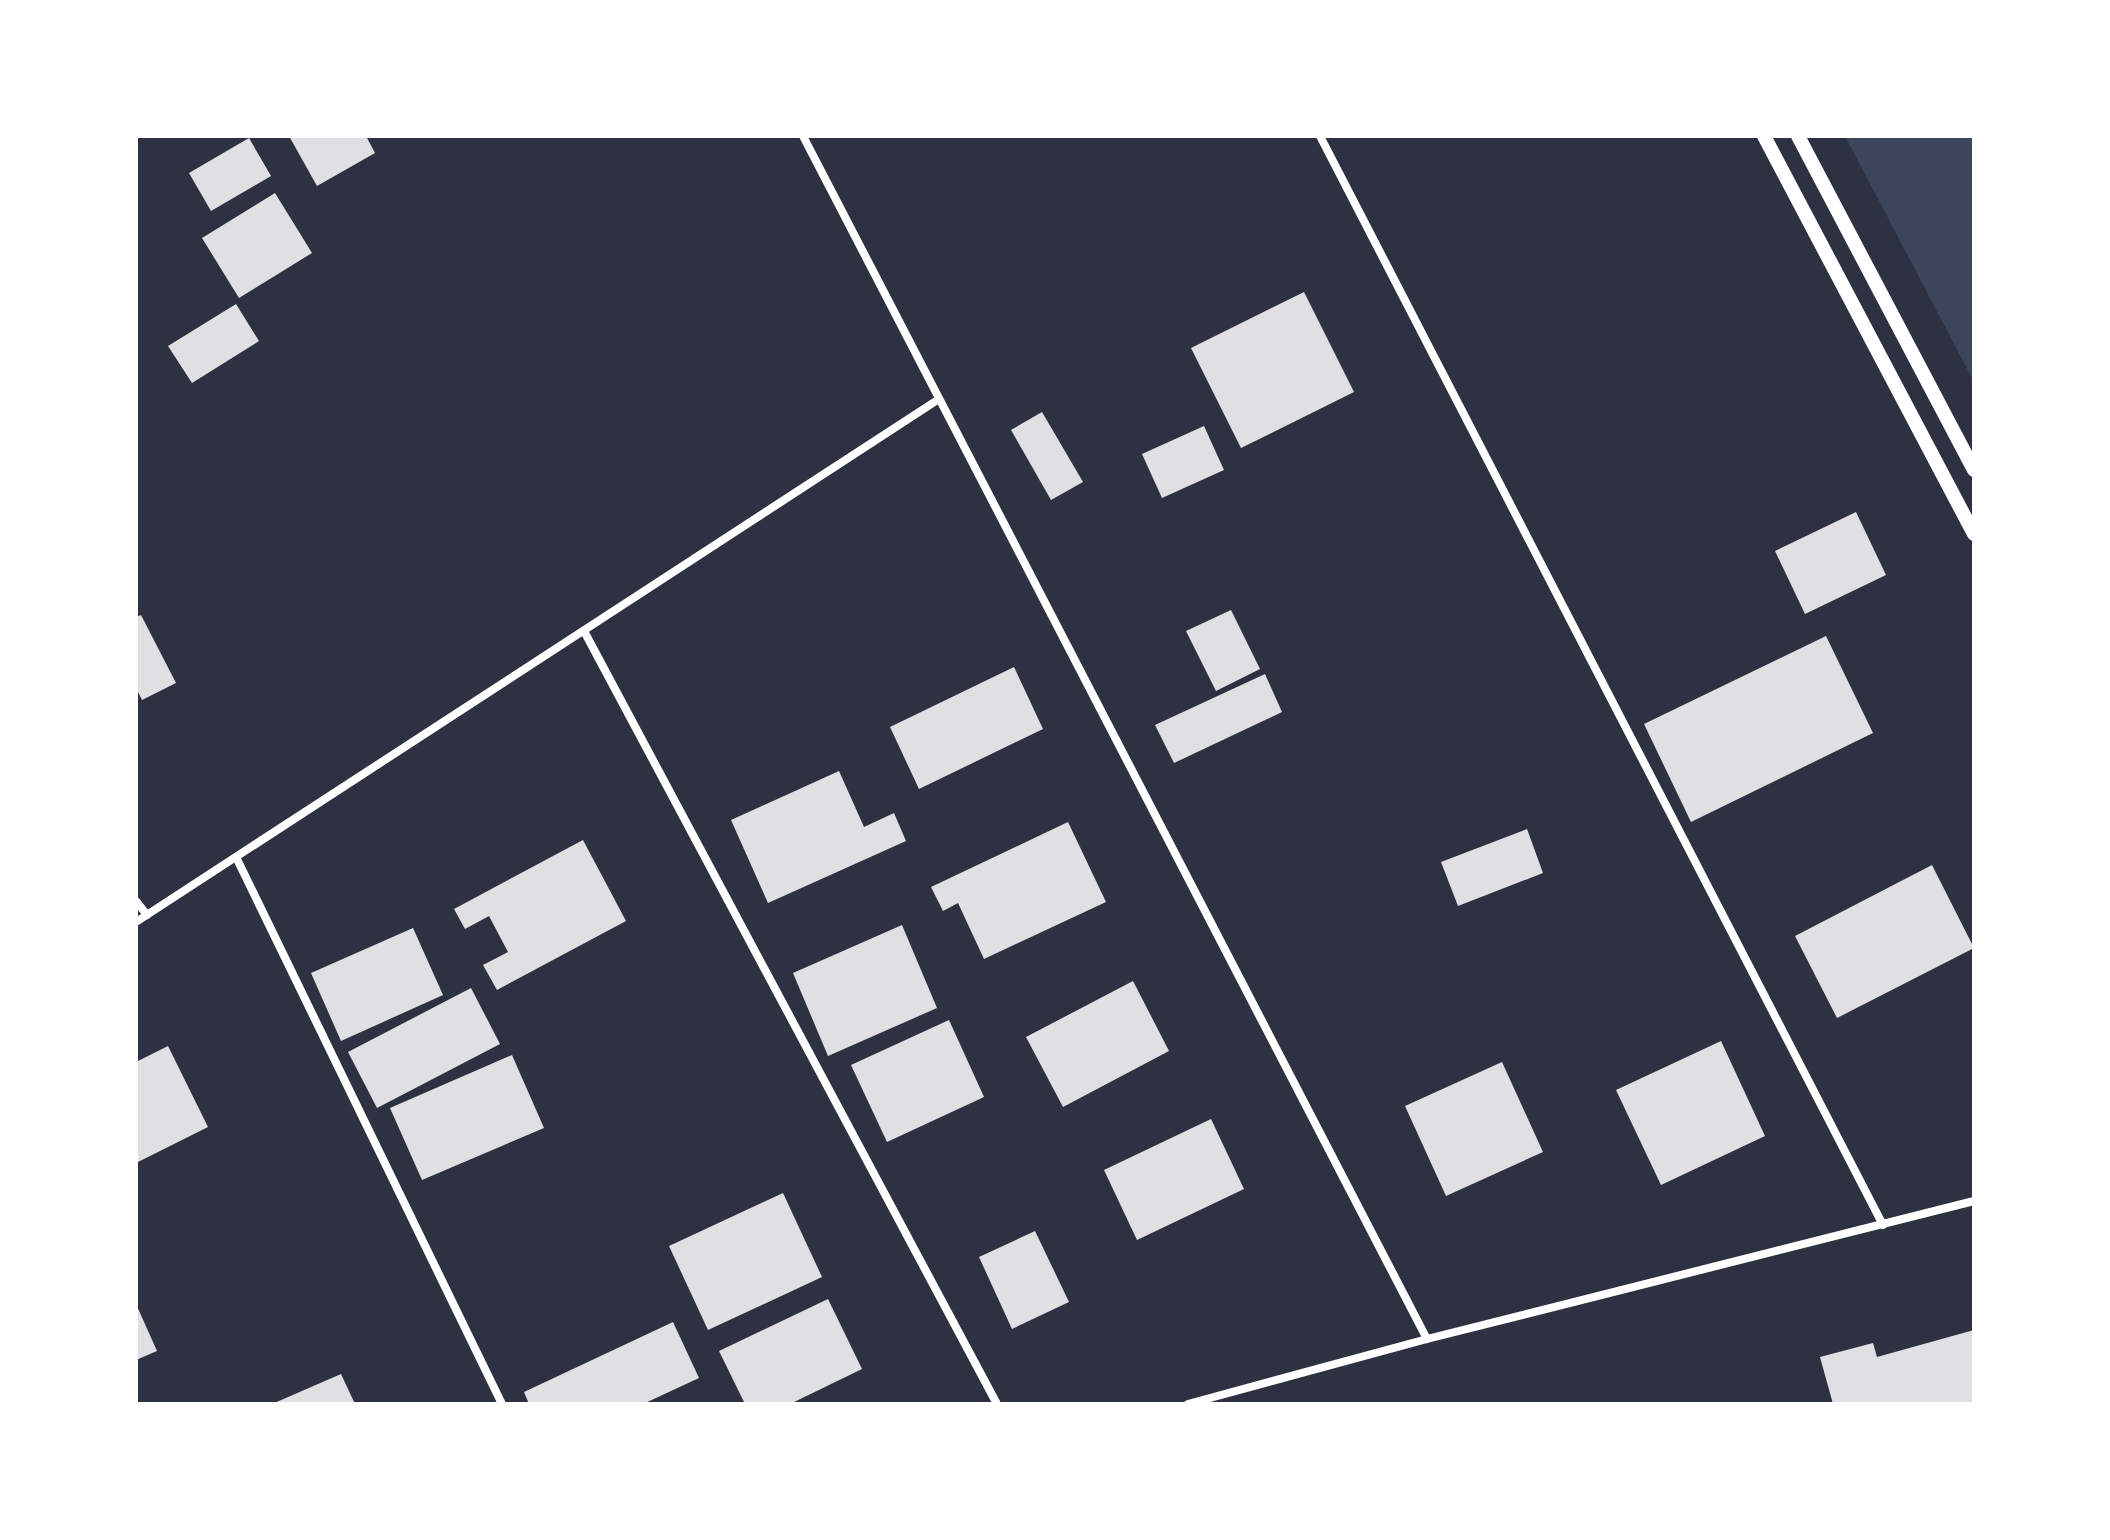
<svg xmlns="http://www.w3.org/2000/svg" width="2110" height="1540" font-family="'Varela Round',sans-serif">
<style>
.green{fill:#3c4559}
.building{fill:#e0e0e3}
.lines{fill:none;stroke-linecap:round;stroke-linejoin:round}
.minor{stroke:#fff;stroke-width:8}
.tertiary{stroke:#fff;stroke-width:14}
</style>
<rect width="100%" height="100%" fill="#2d3142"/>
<polygon class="green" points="1845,136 1974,136 1974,382"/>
<g class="building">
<polygon points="289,136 366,136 375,153 317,186"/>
<polygon points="249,138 271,176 211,211 189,173"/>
<polygon points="275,193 312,253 239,298 202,238"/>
<polygon points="1304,292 1354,392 1241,448 1191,348"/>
<polygon points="236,304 259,341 192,383 168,346"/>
<polygon points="1042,412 1083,482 1051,500 1011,430"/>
<polygon points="1204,426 1224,470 1162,498 1142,454"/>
<polygon points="1856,512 1886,575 1805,614 1775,551"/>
<polygon points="1231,610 1260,669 1216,691 1186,631"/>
<polygon points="141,615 176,683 142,700 136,688 136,617"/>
<polygon points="1826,636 1873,733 1691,822 1644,724"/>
<polygon points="1014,667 1043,729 919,789 890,727"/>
<polygon points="1265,674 1282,712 1174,763 1155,725"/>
<polygon points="839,771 864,827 894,813 906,841 768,903 731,820"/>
<polygon points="1068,822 1106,902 984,959 958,903 943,911 931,887"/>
<polygon points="1527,829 1543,873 1458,906 1441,862"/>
<polygon points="583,840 626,921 497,990 483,965 508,952 489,916 465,929 454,909"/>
<polygon points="1932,865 1974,948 1837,1018 1795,936"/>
<polygon points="902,925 937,1008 828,1056 793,973"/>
<polygon points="413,928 443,995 341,1041 311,973"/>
<polygon points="1133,981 1169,1051 1063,1107 1026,1037"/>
<polygon points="471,988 500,1044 377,1108 348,1052"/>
<polygon points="949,1020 984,1097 887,1142 851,1065"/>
<polygon points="1721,1041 1765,1136 1661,1185 1616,1090"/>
<polygon points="168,1046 208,1127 136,1163 136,1062"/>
<polygon points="512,1055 544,1128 422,1180 390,1108"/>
<polygon points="1502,1062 1543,1152 1446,1196 1405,1106"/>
<polygon points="1211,1119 1244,1189 1137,1240 1104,1170"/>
<polygon points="783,1193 822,1277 708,1330 669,1246"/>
<polygon points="1035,1231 1069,1302 1012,1329 979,1257"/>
<polygon points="828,1299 862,1369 790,1404 745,1404 719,1351"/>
<polygon points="136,1304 157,1351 136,1360"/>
<polygon points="673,1322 699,1378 643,1404 529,1404 524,1392"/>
<polygon points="1974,1330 1974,1404 1833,1404 1820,1357 1873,1343 1877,1357"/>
<polygon points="341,1374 355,1404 272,1404"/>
</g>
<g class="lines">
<g class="minor">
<polyline points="803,136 1427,1339"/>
<polyline points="1320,136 1883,1225"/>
<polyline points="584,631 997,1404"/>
<polyline points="236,857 502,1404"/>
<polyline points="136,901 147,915"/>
<polyline points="136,922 939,399"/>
<polyline points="1188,1404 1427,1339 1974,1201"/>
</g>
<g class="tertiary">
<polyline points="1764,136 1974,534"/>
<polyline points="1798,136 1974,470"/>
</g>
</g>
<rect width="2110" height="1540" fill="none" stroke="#ffffff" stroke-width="276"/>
</svg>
